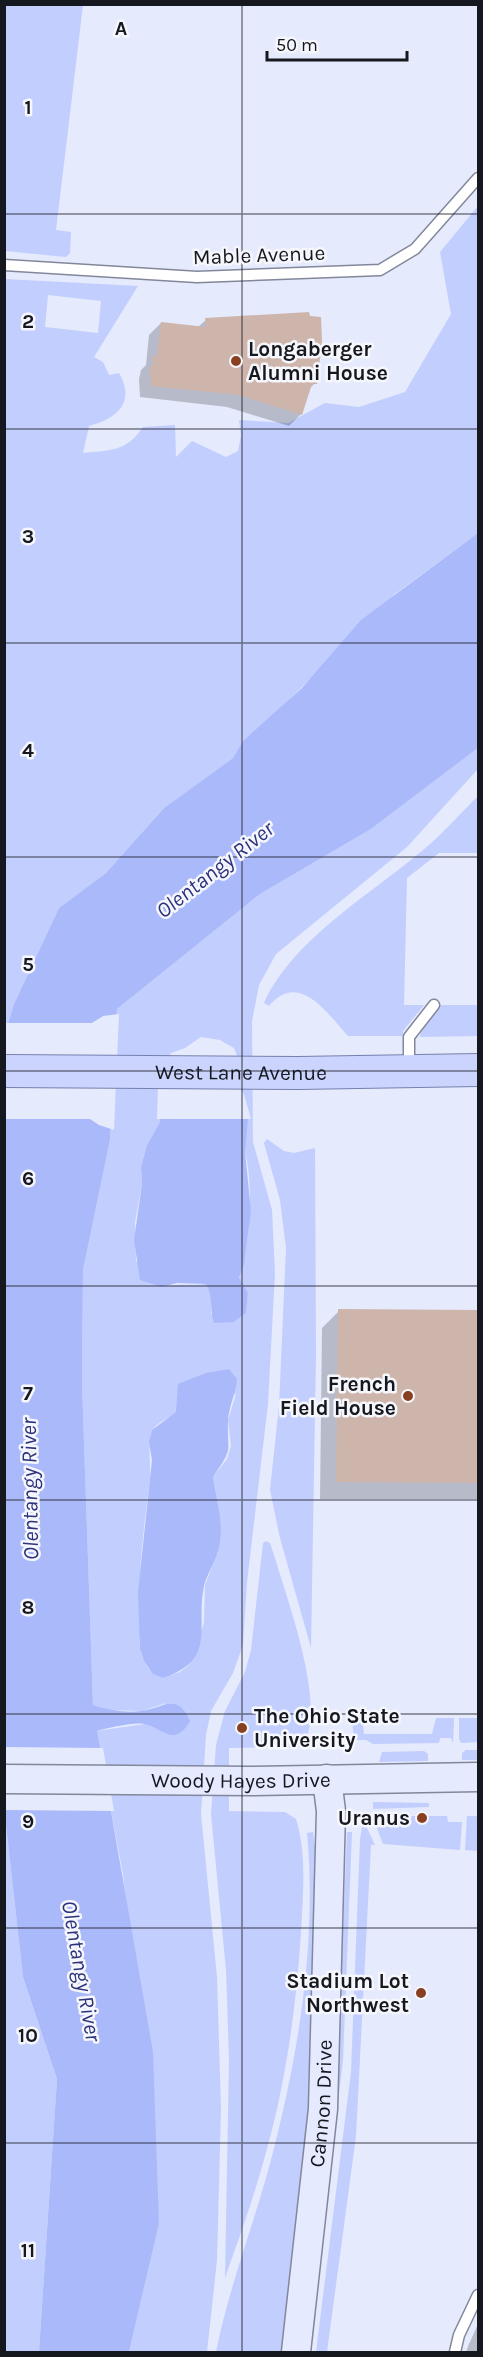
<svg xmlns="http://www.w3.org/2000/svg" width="483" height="2357" font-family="Karla,sans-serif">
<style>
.green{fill:#c2cefe;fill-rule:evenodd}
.water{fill:#aab9fa}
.pier{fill:#e5eafc}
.shadow{fill:#0003}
.building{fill:#ceb5ac}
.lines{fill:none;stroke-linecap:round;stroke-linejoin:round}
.lane-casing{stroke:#82879b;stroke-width:13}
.secondary-casing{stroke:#82879b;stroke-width:31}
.primary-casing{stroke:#7680ae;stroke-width:34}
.lane{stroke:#fff;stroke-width:10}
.secondary{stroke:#e5eafe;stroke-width:28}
.primary{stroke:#cbd4fc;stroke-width:32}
.grid{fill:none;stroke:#161820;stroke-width:1.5;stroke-opacity:0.55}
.poi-dot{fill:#884020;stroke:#f6f7fc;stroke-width:2}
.labels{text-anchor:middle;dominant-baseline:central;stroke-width:5;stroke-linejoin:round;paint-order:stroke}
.street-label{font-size:21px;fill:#161820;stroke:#f6f7fc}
.poi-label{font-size:21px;font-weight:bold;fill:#161820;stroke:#f6f7fc;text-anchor:end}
.water-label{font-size:22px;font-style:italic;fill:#2c337d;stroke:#f6f7fc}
.grid-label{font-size:20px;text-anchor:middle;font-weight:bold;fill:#161820;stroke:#f6f7fc;stroke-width:5;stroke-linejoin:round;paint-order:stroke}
</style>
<rect width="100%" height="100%" fill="#e5eafc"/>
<g class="green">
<polygon points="5,4 83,5 56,230 71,232 70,253 66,257 5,251"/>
<path d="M478,206v327l-83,61 -121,121 -31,26 -10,17 -69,50 -58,65 -47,35 -45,96 -9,34v-759l133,7 -44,71 9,5 6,13 10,-2c17,29 -2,46 -30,53l-6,27c28,-3 43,-1 60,-26l32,-2 1,32 16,-16 34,16 12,-6 3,-16 -2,-15 49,3 37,-20 34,4 46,-15 46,-78 -11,-62zM48,295l53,6 -3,32 -53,-6z"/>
<path d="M478,748v21l-71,78 -131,107 -17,31 -7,36 1,121 19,68 3,63 -7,131 -21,178 -4,63 -10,28 -22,38 -5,24 -5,79 16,163 4,132 -4,151 -10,92h-78l30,-128 -36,-350 -27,-143 49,-7 21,-21 -24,8 -35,-1 -14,-4 -11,-323 1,-113 27,-130 7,-131 143,-115 111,-65zM162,1094l83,58c9,33 5,94 -6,127l9,14 -2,20 -12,9 -23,-8 1,-21 -6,-9c-15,2 -28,-1 -44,3l-26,-26 -1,-39 7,-38 -1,-17 6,-22 13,-23zM236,1394l-8,26 3,26 -4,13 -14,18 6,33 -1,42 -13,33 -1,38 -15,42 -9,7 -17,6c-12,-5 -19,-13 -22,-26 -3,-9 0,-19 -1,-28 -3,-49 4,-97 10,-145 1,-12 -3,-42 3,-50 17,-19 59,-27 83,-35z"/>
<path d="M478,796v57h-39l-32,25 -3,127h20l-21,26v5h-55c-20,-22 -49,-66 -79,-30l-5,-3c30,-66 111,-111 165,-158 17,-15 33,-33 49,-49z"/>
<polygon points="441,1005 478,1005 478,1036 420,1037 421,1032"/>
<polygon points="267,1139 284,1151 294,1153 315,1148 316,1354 311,1648 280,1538 270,1490 279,1406 286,1248 280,1200 264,1143"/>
<path d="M266,1541l4,2 6,18c11,39 55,156 24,186l-71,1v63l56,1 11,7c11,36 7,75 5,113 -5,76 -15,151 -36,224 -11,41 -26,82 -40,122l4,-219 -3,-89 -15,-156 5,-69 9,-34 20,-39 6,-22 12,-107z"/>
<polygon points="355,1718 362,1718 364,1734 432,1734 436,1718 454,1718 453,1743 451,1738 440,1738 439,1743 373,1744 366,1740 354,1740 352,1720"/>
<polygon points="459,1718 478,1718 478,1742 461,1743 459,1739"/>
<polygon points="466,1750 478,1750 478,1760 462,1760 462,1753"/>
<polygon points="424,1751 428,1754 428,1761 379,1762 382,1752"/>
<polygon points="373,1802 429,1803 429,1807 373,1809"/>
<polygon points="4,1807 23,1977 57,2079 39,2352 5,2352"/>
<polygon points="372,1816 447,1816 448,1822 462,1822 460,1850 383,1844 376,1826 370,1820"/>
<polygon points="467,1816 478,1816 478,1851 465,1850"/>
<polygon points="366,1826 375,1845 371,1845 356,2136 327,2352 316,2352 351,2072 360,1839 362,1827"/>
<path d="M313,1832l4,29 -7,236 -12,147 -14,108h-68c13,-66 39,-130 56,-196 27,-104 45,-215 35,-323z"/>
<polygon points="347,1832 352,1832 343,2060 311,2333 338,2054"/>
</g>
<g class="water">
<path d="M478,533v215l-107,81 -111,65 -143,115 -7,131 -27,130 -1,113 11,322c14,5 33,8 48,6 21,-2 36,-20 49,10 -16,28 -28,6 -46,3 -9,-2 -37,4 -47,7l56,321 6,172 -30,128h-90l18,-273 -34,-102 -19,-170v-769l10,-34 45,-96 47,-35 58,-65 69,-50 10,-17 59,-53 59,-68z"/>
<path d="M234,1085l14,33 -3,34 6,59 -7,53 -5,14 9,15 -2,20 -12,9 -20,1c-5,-14 0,-26 -8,-39l-29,-1 -15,4 -22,-7 -6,-40 8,-56 -1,-17 6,-22 13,-23 2,-28z"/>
<path d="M229,1369l8,10c-1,14 -8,27 -9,41 -1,35 6,26 -15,57 4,26 12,49 5,74 -3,12 -11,23 -14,35 -9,42 14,73 -41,92l-10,-4 -9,-13 -4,-12 -2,-57 14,-132 -3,-18 3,-12 24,-18 2,-28 28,-11z"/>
</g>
<g class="pier">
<polygon points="119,1014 114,1130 99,1125 90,1119 5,1119 6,1023 92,1023 103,1016"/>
<polygon points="201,1037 220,1040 234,1048 238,1058 237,1084 244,1094 251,1119 157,1119 158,1084 171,1053 185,1048"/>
<polygon points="5,1747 103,1748 114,1811 5,1810"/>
</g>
<g class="shadow">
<polygon points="206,320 315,383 308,390 301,414 289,426 227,407 140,397 139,379 141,370 146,365 149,335 161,323 198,327"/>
<polygon points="339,1311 478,1311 478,1499 320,1499 322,1328"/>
<polygon points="478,2324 478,2352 466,2352 469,2344"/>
</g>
<g class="building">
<polygon points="309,312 310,316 321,317 322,341 317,384 312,384 302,415 239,395 151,386 150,366 153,366 152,357 157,356 161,322 206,327 205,318"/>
<polygon points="338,1309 478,1310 478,1483 336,1482"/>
</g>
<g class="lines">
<g class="lane-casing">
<g id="lane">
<polyline points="4,265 197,277 380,270 415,249 478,178"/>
<polyline points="409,1068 409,1037 434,1005"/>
<polyline points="455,2352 459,2335 478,2295"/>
</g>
</g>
<g class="secondary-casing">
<g id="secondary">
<path id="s1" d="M4,1779l247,2 227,-4"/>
<path id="s2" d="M296,2352l27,-243 8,-298 -4,-32"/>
</g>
</g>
<g class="primary-casing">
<g id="primary">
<path id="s3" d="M4,1071l294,2 180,-3"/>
</g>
</g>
<use href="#lane" class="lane"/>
<use href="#secondary" class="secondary"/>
<use href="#primary" class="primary"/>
</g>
<path class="grid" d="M242,4v2348M4,214h474M4,429h474M4,643h474M4,857h474M4,1071h474M4,1286h474M4,1500h474M4,1714h474M4,1928h474M4,2143h474"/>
<g class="poi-dot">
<circle cx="236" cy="361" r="6"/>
<circle cx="408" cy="1396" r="6"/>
<circle cx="242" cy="1728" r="6"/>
<circle cx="422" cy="1818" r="6"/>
<circle cx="421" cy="1993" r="6"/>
</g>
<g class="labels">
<g class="street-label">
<text transform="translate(259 255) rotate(-2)">Mable Avenue</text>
<text stroke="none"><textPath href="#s3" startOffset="237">West Lane Avenue</textPath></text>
<text stroke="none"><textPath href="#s1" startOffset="237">Woody Hayes Drive</textPath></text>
<text stroke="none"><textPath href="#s2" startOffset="250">Cannon Drive</textPath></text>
</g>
<g class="poi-label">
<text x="248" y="349" text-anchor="start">Longaberger<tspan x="248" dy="24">Alumni House</tspan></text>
<text x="396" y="1384">French<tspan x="396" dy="24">Field House</tspan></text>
<text x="254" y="1716" text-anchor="start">The Ohio State<tspan x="254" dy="24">University</tspan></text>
<text x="410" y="1818">Uranus</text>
<text x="409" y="1981">Stadium Lot<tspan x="409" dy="24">Northwest</tspan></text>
</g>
<g class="water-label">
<text transform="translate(215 870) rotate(-38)">Olentangy River</text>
<text transform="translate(30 1489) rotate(-91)">Olentangy River</text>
<text transform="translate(81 1971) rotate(80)">Olentangy River</text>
</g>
</g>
<g class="grid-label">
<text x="121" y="35">A</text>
<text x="28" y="114">1</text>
<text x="28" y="328">2</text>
<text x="28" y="543">3</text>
<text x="28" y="757">4</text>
<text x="28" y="971">5</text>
<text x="28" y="1185">6</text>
<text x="28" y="1400">7</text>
<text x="28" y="1614">8</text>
<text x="28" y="1828">9</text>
<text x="28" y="2042">10</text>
<text x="28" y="2257">11</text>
</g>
<rect width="483" height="2357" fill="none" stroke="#161820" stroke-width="12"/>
<path d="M267 51v9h140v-9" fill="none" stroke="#161820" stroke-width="3"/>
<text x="276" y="51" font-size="18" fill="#161820" stroke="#f6f7fc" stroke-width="4.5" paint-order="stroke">50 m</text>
</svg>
